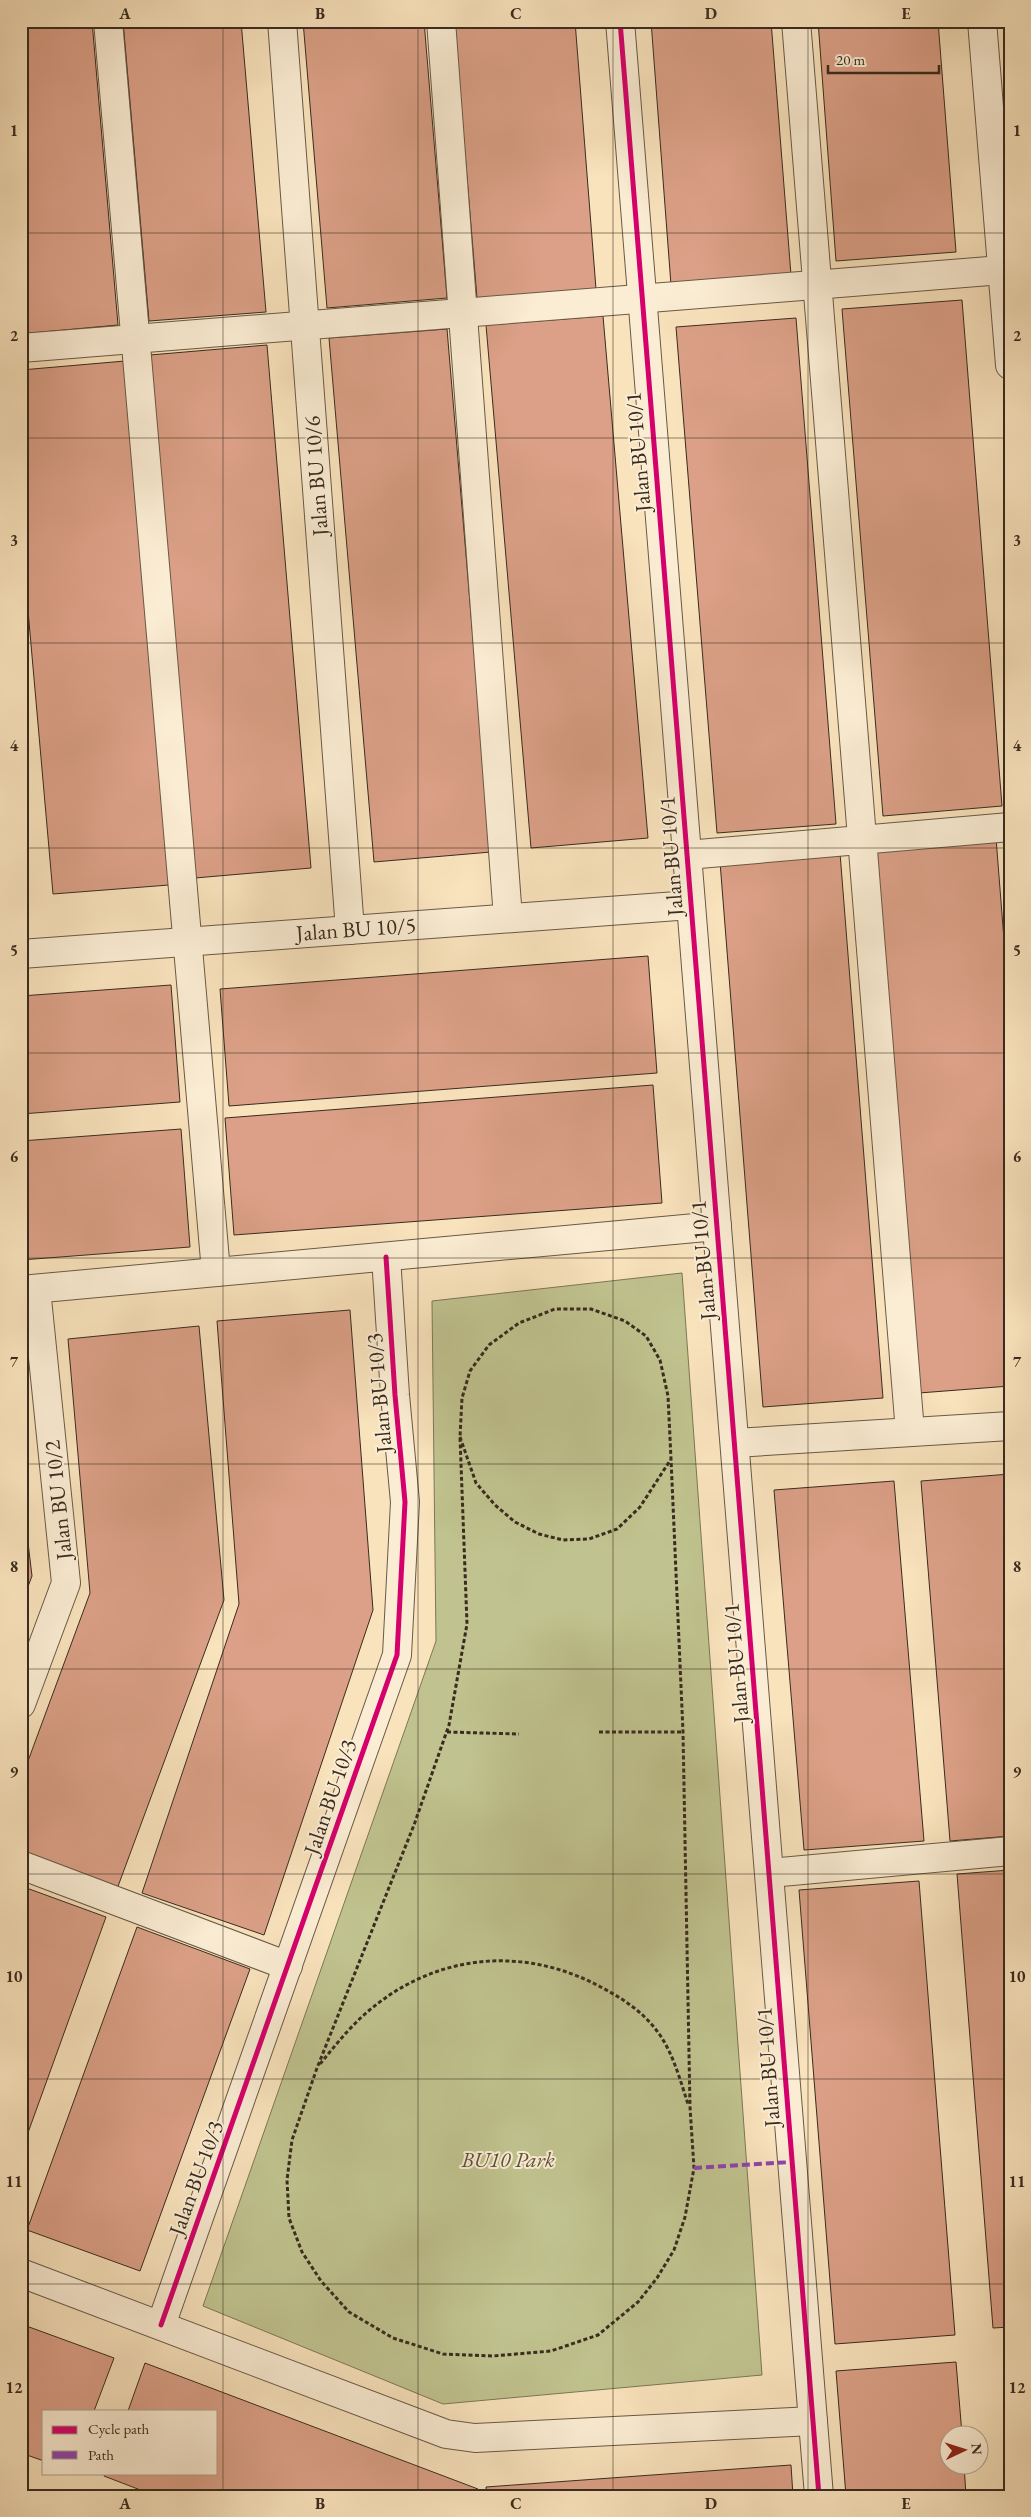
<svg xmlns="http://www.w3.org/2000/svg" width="1031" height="2517" font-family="'EB Garamond',serif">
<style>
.green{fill:#c0c38f;stroke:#7c7757}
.building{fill:#dba087;stroke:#392b1f}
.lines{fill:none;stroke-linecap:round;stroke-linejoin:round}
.minor-casing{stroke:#695946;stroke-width:30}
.path{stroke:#392b1f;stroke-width:3;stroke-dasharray:4 2.5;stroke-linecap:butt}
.minor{stroke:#fbedd4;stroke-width:28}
.quiet{stroke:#8e44ad;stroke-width:4;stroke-dasharray:8 4;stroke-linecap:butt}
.cycleway-casing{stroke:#fbedd4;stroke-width:8}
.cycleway{stroke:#d6006c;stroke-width:5}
.grid{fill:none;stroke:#392b1f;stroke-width:1;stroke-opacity:0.55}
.labels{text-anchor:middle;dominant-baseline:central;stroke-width:4;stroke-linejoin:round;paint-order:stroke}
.street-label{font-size:22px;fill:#392b1f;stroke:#fbedd4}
.park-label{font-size:22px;font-style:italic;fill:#5b513b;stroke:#fbedd4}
.neatline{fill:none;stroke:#392b1f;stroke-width:2}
.grid-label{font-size:16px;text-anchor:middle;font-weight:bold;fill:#392b1f}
</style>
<rect width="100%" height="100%" fill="#f9e3bd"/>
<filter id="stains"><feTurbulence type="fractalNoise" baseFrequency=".004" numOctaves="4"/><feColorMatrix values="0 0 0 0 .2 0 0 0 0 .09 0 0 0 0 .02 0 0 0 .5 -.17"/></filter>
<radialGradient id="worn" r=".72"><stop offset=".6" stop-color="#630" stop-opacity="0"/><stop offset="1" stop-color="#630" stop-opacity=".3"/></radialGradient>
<polygon class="green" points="682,1273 762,2375 443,2404 203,2306 436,1641 432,1301"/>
<g class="building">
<polygon points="21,21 92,21 118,325 21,334"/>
<polygon points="123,21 241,21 266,312 149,321"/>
<polygon points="303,21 424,21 447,298 327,308"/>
<polygon points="454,21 575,21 596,289 477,298"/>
<polygon points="651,21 771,21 791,275 671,285"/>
<polygon points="818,21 938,21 956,252 836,261"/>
<polygon points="962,300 1002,806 883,816 842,309"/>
<polygon points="603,316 648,838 531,848 486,325"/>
<polygon points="796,318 836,824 717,833 676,327"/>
<polygon points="447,329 491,852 374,862 329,338"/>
<polygon points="267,345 311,868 195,878 150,355"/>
<polygon points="125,361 169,885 53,894 21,531 21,370"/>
<polygon points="996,838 1010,1016 1010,1386 919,1393 876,847"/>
<polygon points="840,853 883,1398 763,1407 720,862"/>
<polygon points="648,956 657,1073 229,1106 220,989"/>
<polygon points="171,985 180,1102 21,1114 21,996"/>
<polygon points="653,1085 662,1203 234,1235 225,1118"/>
<polygon points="181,1129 190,1247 21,1260 21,1141"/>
<polygon points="350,1310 373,1610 264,1935 142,1893 239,1604 217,1321"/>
<polygon points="199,1326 224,1600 117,1889 21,1854 21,1780 90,1593 68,1339"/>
<polygon points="1010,1474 1010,1836 950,1841 921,1481"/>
<polygon points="894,1481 924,1841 804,1850 774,1490"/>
<polygon points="21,1484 32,1576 21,1605"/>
<polygon points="1010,1870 1010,2327 993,2328 957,1874"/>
<polygon points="919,1881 955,2335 835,2344 799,1890"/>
<polygon points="21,1886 106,1917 21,2152"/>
<polygon points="137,1927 250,1969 140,2271 27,2230"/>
<polygon points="21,2324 114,2358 94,2411 44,2411 44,2461 21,2453"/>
<polygon points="956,2362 962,2434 948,2434 948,2464 964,2464 966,2496 846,2496 836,2371"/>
<polygon points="145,2363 478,2489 476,2496 156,2496 104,2476 105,2473 216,2473 216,2411 128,2411"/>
<polygon points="791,2465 793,2496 487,2496 486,2487"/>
</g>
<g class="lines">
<g class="minor-casing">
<g id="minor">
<polyline points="108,21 216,1272"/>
<polyline points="282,21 350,930"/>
<polyline points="441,21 508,918"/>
<polyline points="620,21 819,2496"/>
<polyline points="796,21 910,1432"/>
<polyline points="982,21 1010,365"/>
<polyline points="21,348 1002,270"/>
<polyline points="687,855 1010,827"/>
<polyline points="21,954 691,905"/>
<polyline points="21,1290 717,1226"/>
<polyline points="735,1443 1010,1426"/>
<polyline points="21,1704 66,1583 36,1289"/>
<polyline points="21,1865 288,1966"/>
<polyline points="770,1873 1010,1851"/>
<polyline points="21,2273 446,2434 475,2438 813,2421"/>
<polyline points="161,2325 397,1655 405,1502 395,1395 386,1257"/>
</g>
</g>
<g class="path">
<polyline points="460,1437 476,1483 495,1505 515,1522 539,1534 563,1540 589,1539 617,1529 640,1507 671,1459 668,1396 660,1360 646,1336 625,1321 591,1309 555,1309 519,1323 489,1345 470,1371 462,1398 460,1437 467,1624 449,1725 414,1825 317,2068 292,2140 287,2180 289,2218 302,2252 321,2281 349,2312 393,2338 443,2354 493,2356 551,2351 598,2335 638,2302 657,2278 674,2250 685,2217 694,2168 690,2107 683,1732 671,1459"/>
<polyline points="447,1732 519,1734"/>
<polyline points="599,1732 683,1732"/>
<path d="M320,2064c14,-17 28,-35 45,-50 64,-57 149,-69 226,-32 24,12 49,26 66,49 16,21 23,49 31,73"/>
</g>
<use href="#minor" class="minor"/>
<polyline class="quiet" points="694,2168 792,2162"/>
<g class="cycleway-casing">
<g id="cycleway">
<polyline points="620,21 819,2496"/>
<polyline points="161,2325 397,1655 405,1502 395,1395 386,1257"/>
</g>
</g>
<use href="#cycleway" class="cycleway"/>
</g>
<path class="grid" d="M223,21v2475M418,21v2475M613,21v2475M808,21v2475M21,233h989M21,438h989M21,643h989M21,848h989M21,1053h989M21,1258h989M21,1464h989M21,1669h989M21,1874h989M21,2079h989M21,2284h989"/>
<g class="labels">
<g class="street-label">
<text transform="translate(638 452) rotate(-95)">Jalan BU 10/1</text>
<text transform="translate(316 476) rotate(-94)">Jalan BU 10/6</text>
<text transform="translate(671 856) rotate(-94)">Jalan BU 10/1</text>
<text transform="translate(356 929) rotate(-4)">Jalan BU 10/5</text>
<text transform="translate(703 1260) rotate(-95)">Jalan BU 10/1</text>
<text transform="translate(379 1393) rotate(-95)">Jalan BU 10/3</text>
<text transform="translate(58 1500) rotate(-96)">Jalan BU 10/2</text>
<text transform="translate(736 1663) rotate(-95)">Jalan BU 10/1</text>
<text transform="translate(330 1797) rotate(-71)">Jalan BU 10/3</text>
<text transform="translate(768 2067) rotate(-94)">Jalan BU 10/1</text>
<text transform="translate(196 2178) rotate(-70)">Jalan BU 10/3</text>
</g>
<g class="park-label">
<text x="508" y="2159">BU10 Park</text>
</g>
</g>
<rect width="1031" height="2517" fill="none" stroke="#f9e3bd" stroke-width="55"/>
<rect x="42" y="2410" width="175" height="65" fill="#fbedd4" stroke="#ad9f8c"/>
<rect x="52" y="2426" width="25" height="8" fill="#d6006c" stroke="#ad9f8c"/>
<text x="88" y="2434" font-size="15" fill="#392b1f">Cycle path</text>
<rect x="52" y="2451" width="25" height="8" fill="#8e44ad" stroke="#ad9f8c"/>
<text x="88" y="2460" font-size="15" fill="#392b1f">Path</text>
<g transform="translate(964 2450) rotate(86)"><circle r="24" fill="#fbedd4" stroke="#ad9f8c"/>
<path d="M0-4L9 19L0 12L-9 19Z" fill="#8f2418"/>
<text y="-8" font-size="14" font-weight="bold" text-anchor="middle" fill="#392b1f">N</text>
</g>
<path d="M828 65v8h111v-8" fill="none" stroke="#392b1f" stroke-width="2.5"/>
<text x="836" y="65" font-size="15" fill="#392b1f" stroke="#fbedd4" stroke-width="4" paint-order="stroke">20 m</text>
<rect x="28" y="28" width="976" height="2462" class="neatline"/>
<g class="grid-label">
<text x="125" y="19">A</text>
<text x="320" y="19">B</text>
<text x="516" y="19">C</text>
<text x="711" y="19">D</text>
<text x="906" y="19">E</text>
<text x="14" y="136">1</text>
<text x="1017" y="136">1</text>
<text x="14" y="341">2</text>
<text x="1017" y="341">2</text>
<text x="14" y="546">3</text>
<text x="1017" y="546">3</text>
<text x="14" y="751">4</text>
<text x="1017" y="751">4</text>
<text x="14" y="956">5</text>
<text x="1017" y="956">5</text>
<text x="14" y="1162">6</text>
<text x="1017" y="1162">6</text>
<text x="14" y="1367">7</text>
<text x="1017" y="1367">7</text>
<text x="14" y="1572">8</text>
<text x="1017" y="1572">8</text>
<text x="14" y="1777">9</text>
<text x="1017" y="1777">9</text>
<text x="14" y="1982">10</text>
<text x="1017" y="1982">10</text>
<text x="14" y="2187">11</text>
<text x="1017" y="2187">11</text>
<text x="14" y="2393">12</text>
<text x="1017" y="2393">12</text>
<text x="125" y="2509">A</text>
<text x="320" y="2509">B</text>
<text x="516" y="2509">C</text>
<text x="711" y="2509">D</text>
<text x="906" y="2509">E</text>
</g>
<rect width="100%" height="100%" filter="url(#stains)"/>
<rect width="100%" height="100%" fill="url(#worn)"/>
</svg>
